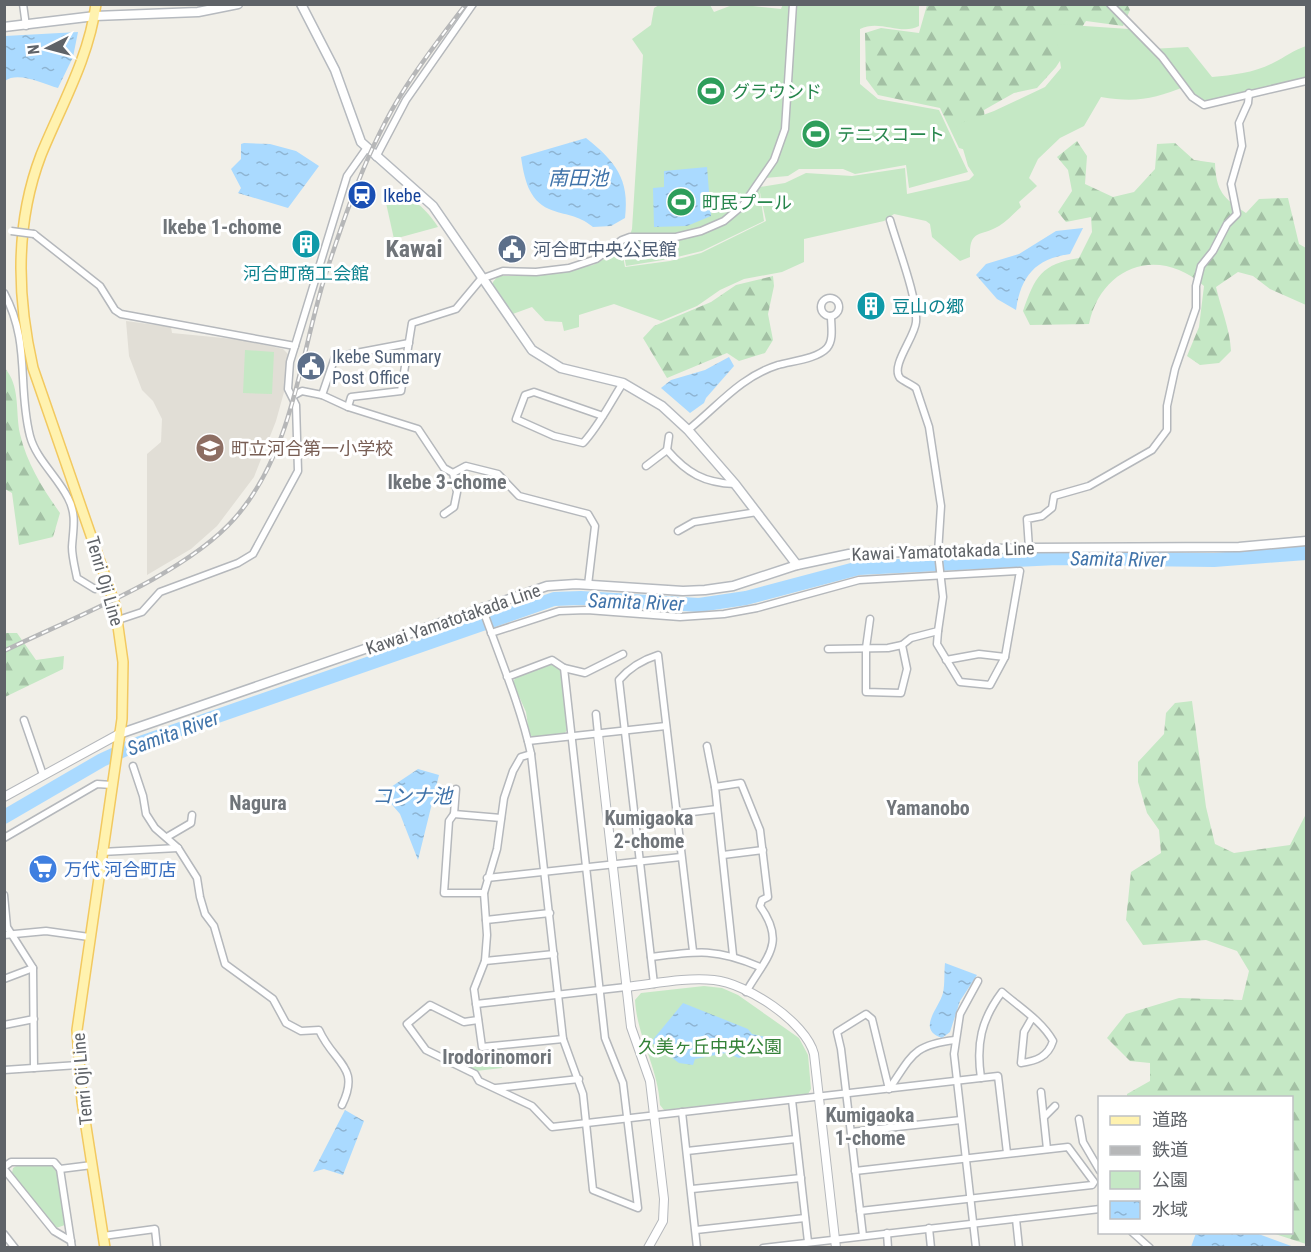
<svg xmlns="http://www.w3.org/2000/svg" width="1311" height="1252" font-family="'Roboto Condensed','Noto Sans JP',sans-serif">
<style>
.education{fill:#e1ded6}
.forest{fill:url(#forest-firs)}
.green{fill:#c5e8c5}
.water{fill:url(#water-ripples)}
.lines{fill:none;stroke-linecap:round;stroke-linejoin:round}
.river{stroke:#aadaff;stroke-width:14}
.minor-casing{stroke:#b5b8bc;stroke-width:9}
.tertiary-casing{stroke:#b5b8bc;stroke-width:10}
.secondary-casing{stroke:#b6babf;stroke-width:11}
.primary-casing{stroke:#f2c960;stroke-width:12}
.minor{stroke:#fff;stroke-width:6}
.tertiary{stroke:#fff;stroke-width:8}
.secondary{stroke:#fff;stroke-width:8}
.primary{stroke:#fff2af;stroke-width:9}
.rail-casing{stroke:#b6b7b8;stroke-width:4.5}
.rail{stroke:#fff;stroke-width:2;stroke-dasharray:7;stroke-linecap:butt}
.minor-bridge-casing{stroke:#b5b8bc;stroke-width:9;stroke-linecap:butt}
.minor-bridge{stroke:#fff;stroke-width:6}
.labels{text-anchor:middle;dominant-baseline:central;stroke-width:6;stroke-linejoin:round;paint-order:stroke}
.leisure-label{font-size:18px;fill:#27864d;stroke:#fff;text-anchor:start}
.transit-label{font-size:18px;fill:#164399;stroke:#fff;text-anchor:start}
.service-label{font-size:18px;fill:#4e5e75;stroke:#fff;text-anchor:start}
.culture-label{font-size:18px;fill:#0d838f;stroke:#fff}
.education-label{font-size:18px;fill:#785e54;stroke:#fff;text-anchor:start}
.street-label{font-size:18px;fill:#5f6368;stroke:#fff}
.shop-label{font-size:18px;fill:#366cbe;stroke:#fff;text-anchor:start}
.park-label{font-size:18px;fill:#348238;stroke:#fff}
.water-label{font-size:20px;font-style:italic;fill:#4174aa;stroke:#fff}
.neighbourhood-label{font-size:20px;font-weight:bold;fill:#70757a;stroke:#fff}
.district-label{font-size:24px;font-weight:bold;fill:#70757a;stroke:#fff}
</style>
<defs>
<pattern id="forest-firs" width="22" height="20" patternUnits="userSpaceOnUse" patternTransform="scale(1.5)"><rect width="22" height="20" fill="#c5e8c5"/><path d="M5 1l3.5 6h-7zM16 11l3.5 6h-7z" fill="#a3c0a4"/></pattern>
<pattern id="water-ripples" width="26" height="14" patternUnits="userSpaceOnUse" patternTransform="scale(1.5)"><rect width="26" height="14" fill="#aadaff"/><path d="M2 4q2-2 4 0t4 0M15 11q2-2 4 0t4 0" fill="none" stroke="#8eb4d2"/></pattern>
</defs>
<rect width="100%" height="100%" fill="#f1efe8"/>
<polygon class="education" points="126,321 171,327 172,333 244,340 283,349 288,354 284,392 276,421 254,477 217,526 191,549 147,575 147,454 161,442 162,419 153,401 142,390 129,356"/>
<g class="forest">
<polygon points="1127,4 1130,10 1123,26 1086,21 1056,67 1037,88 1014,93 984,110 987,144 976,153 959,148 940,108 878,95 866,79 865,33 881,28 919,33 927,5"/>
<path d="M1077,141l10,15 -2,28 28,13 21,-5 21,-23 2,-25 18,-1 19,17 21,3c1,28 8,35 31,50l13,-14 29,-1 11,46 7,4v57l-36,-16 -17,-13 -15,-4 -22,15c5,22 14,42 15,64l-12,12 -19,2 -13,-9 12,-29 5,-41c-45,-41 -103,-20 -115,38l-59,1 -7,-14c12,-34 18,-47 56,-53l13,-26 -1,-15 -25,5 -8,-10 14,-21 -4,-21 -11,-13z"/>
<polygon points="773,276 774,286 768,314 773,340 765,353 739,361 727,353 667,378 643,338 654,326 711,302 736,285"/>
<path d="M4,367c17,19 11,44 16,67 7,30 23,55 40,79l-7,24 -34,8 -7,-52 -7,-4z"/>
<polygon points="5,633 17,633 36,660 64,656 63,669 5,697"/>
<polygon points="1192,701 1206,807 1215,844 1234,853 1290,845 1306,814 1306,1244 1272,1233 1292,1232 1292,1098 1127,1097 1127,1094 1150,1081 1150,1063 1130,1061 1107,1038 1126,1014 1179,998 1242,1000 1249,971 1237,951 1206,940 1143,945 1126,920 1131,872 1161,853 1159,830 1147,813 1138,782 1138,762 1164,734 1166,713 1175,703"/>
</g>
<g class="green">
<path d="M735,4l46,5 2,-5 136,1v21c-18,10 -39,-7 -59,3v55l18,15 61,11 29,62 -59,16 -3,-23 -51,9 -12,-5h-44l-11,7 -23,2 -5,9 25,-4 21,-10 46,3 53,-8 2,26 62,-14 5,-5 -6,-9 -12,-41 38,-14 51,-24 16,-19 -6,-44 74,5 21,20 38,-2 24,30c21,-2 42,-4 61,-14 12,-6 21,-13 33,-17v32l-102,24 -7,-2 -11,-14c-32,13 -50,17 -85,11l-17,29 -24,12 -22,21 -9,19 8,8 -18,16 2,5c-7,6 -14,14 -22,19 -19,11 -30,3 -29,31l-10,4 -28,-24 -2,-13 -4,-3 -32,-7 -10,7 -80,18v23l-22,10 -38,7 -24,11 -23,16 -36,15 -47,-17 -35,11v12l-15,4 -2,-9 -17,-1 -13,-14 -22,8 -17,-25v-8l5,-6h39l56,-11 17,-9h13l2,11 45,-6 31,-8 65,-32 -7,-33 5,33 -62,30 -33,8 -43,7 -2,-11 -13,-1 17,-13 4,-12 11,-174 -11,-16 19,-14 3,-17 5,-3h51l4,7z"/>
<path d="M390,191c22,4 37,19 48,36l-44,12 -10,-45z"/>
<polygon points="245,350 274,352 272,394 243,393"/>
<polygon points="550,664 555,664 561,670 567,730 564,734 533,738 529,733 526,712 513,683 515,678"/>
<path d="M704,986l18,2 16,7 61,43 9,17 3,34 -3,5 -144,16 -4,-5c-2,-38 -23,-68 -25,-105l6,-7z"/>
<polygon points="500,1049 502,1068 476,1071 469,1068 479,1052"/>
<polygon points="18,1165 51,1165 57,1169 65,1225 56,1228 12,1173 13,1168"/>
</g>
<g class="water">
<path d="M78,32l-5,25 -15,31c-15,-4 -40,-17 -53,-7v-45z"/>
<path d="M586,138c29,23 44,41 39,80l-14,8 -18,1c-16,-13 -27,-11 -44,-18 -21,-9 -25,-32 -28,-52z"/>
<polygon points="244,143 270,144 296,151 319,166 288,208 238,193 241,188 231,169 241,159 241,144"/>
<polygon points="707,167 711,216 687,226 654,227 653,188 664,187 664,171"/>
<path d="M1083,228l-13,26c-35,5 -49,22 -54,56l-19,-11 -21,-24 10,-11 33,-10 37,-23z"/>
<polygon points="729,357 734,366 706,398 704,403 690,413 661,388 671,380 705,370"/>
<polygon points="418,769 439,775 418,860 400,814 382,793"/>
<path d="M945,963l32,12 -17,26 -10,31 -8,6c-26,-8 -3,-30 1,-45 2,-9 1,-21 2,-30z"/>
<polygon points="683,1003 748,1029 752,1034 774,1039 784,1051 781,1056 747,1054 739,1058 726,1053 695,1059 693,1065 679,1063 651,1042"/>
<polygon points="345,1110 364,1121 343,1175 324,1169 313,1172"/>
<polygon points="1196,1233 1256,1233 1294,1247 1191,1247"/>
</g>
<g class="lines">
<polyline class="river" points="4,817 102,760 137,744 554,599 581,598 699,605 746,598 859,568 1057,558 1214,560 1306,553"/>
<g class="minor-casing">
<g id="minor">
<polyline points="23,4 26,26"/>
<polyline points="1110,4 1162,57 1192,97 1204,105 1306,81"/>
<polyline points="376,157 406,100 473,4"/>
<polyline points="34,234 100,286 115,310 121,314 295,346"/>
<path d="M4,293c27,50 13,92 26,143 6,23 27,40 38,62 9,17 5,31 4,49 0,10 3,21 5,31l18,11 14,-4"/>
<circle cx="830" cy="307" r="9"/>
<polyline points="322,395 335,357 409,343"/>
<polyline points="293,396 302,391 322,395 348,407 418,429 444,468 453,473 466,466 498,474 519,496 588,514 595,526 588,585"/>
<polyline points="348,407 351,397 401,391 412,323 456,309 481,279 503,271 536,272 569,268 596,259 622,240 630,237 676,237 701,231 724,221 743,205 774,160 785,129 793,4"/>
<path d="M603,416l-69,-24 -9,3 -9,24 38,17 29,7c16,-17 27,-40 40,-60"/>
<path d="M688,430c30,-24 52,-53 90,-65 14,-4 39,-6 49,-17 7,-8 4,-22 4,-32"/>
<polyline points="667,450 669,436"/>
<path d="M646,466l21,-16c20,23 37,33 68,34"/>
<polyline points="444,514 454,507 457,492 453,473"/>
<polyline points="678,531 694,522 757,512"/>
<polyline points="1029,548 1027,519 1042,516 1052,508 1054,496 1089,486 1152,450 1167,430 1167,406 1175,369 1196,308 1196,286 1201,266 1213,251 1227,224 1237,214 1231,184 1242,146 1239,123 1248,103 1249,93"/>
<path d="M482,607c17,49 38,97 49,147l32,285 20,55 10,96 45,18 -15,-125 -18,-45 -41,-370 -12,-8 -45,17"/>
<polyline points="870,619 866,648 866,692 901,693 907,669 902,645"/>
<polyline points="118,620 142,612 160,592 238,563 253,554 298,471 296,405 288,389 290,362 347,176 366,149"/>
<polyline points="491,633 559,611 587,610 680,617 724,614 757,608 859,580 1020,571 1005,657 990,685 960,682 937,644 938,631"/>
<path d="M828,649l60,-1 14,-3 9,-7 27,-7 5,-34 -5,-44 3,-47 -12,-79 -13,-39c-5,-4 -13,-7 -16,-10 -10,-12 15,-41 16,-56 2,-23 -19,-77 -26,-102"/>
<polyline points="946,660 979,654 1005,657"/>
<polyline points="564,668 585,673 623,654"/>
<polyline points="596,714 598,734"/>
<polyline points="24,720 43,775"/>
<polyline points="528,741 666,726"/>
<polyline points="707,746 715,787"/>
<polyline points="531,754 521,757 513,771 504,798 497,849 484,893 487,935 485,961 474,989 482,1047 563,1039"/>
<path d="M133,766l10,30 3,18 9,14 23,20 19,30 3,19 5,17 9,12 11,38 48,35 13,24 15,8 18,-1c15,34 42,36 23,75"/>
<polyline points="454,814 456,789"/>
<polyline points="676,814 717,809"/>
<polyline points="167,837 191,823 192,815"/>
<polyline points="4,838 97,784 112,785"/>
<polyline points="101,852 178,848"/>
<polyline points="723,855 763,850"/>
<polyline points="487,878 681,857"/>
<polyline points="484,893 444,893 449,821 454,814 501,818"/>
<polyline points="4,895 7,927 33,968 34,1068"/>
<polyline points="486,920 550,913"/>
<polyline points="4,935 46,931 89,937"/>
<path d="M733,955l-18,-168 26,-4 19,47 8,67 -6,3 -2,6c27,38 6,51 -14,86"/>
<path d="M651,957c46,-6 66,-9 109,10"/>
<polyline points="485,961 554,954"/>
<polyline points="4,979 33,968"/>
<path d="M654,984l-35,-304c11,-13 23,-20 39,-25l35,296"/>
<polyline points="476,1004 626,987"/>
<polyline points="478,1020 464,1022 430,1005 407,1024 426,1050 475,1074 479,1081 532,1106 552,1127 998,1076 1007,1153"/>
<polyline points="4,1025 34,1019"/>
<polyline points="4,1070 78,1065"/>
<path d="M981,1078c-5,-34 0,-58 21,-86 17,15 40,29 51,49 -5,16 -17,20 -32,22l3,-31 8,-14"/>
<polyline points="496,1088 579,1079"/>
<path d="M889,1089c23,-33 23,-44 66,-49"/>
<polyline points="1041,1092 1047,1149"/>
<polyline points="792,1100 808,1242"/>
<polyline points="682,1112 697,1248"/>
<polyline points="1044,1117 1055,1106"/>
<polyline points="1079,1119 1083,1142 1100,1171"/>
<polyline points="851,1132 961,1120"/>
<polyline points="687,1151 796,1139"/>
<polyline points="4,1167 11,1162 54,1162 60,1169 92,1165"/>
<polyline points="4,1169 54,1231 71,1241"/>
<polyline points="60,1169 72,1248"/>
<polyline points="855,1171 1068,1147 1094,1182 1092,1185 860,1211"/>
<polyline points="692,1189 801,1178"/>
<polyline points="1016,1219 1019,1248"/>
<polyline points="929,1228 931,1248"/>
<polyline points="696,1230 805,1218"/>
<polyline points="1132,1232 1150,1248"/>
<polyline points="887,1233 888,1248"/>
<polyline points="4,1234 15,1248"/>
<polyline points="103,1236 155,1229 157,1248"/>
<polyline points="863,1236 841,1049 837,1032 866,1014 872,1019 889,1089"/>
<polyline points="763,1248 1100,1209"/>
<polyline points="976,1248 954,1054 960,1014 978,981"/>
</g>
</g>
<g class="tertiary-casing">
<g id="tertiary">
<polyline points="598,734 631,1027 650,1081 664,1199 663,1221 648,1248"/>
<polyline points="4,797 119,734"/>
<path d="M626,987c28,-3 59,-10 88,-7 32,3 92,42 100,74l22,194"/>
</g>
</g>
<g class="secondary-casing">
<g id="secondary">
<polyline points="301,4 335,70 361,142 433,206 532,350 561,368 623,383 662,406 688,430 735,484 797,565"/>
<polyline points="4,27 95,16 198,12 238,4"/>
<polyline points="119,734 547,586 576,584 683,591 705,590 733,586 797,565 849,554 1029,548 1239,547 1306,541"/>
</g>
</g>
<g class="primary-casing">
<path id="primary" d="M96,4c-7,54 -35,102 -55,151 -26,68 -24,143 -8,213l82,237 8,57 -1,57 -45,311 5,71 23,147"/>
</g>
<use href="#minor" class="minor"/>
<use href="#tertiary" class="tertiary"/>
<use href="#secondary" class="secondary"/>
<use href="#primary" class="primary"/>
<g class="rail-casing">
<path id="rail" d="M4,651c70,-34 181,-76 231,-133 59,-67 65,-164 91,-245 20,-61 42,-126 76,-180 19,-31 42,-60 64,-89"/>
</g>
<use href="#rail" class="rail"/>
<g class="minor-bridge-casing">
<polyline id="minor-bridge" points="11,231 34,234"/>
</g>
<use href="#minor-bridge" class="minor-bridge"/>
</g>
<defs>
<g id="stadium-disc" transform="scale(1.5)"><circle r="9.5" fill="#2e9e5b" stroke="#fff"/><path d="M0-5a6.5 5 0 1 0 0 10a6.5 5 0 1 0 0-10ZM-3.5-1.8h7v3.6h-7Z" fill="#fff"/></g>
<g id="station-disc" transform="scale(1.5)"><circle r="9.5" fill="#1a4fb4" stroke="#fff"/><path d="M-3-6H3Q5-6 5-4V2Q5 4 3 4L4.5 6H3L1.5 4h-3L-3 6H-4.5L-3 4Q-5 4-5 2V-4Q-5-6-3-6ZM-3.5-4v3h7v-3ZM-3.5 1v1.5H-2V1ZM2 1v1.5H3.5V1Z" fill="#fff"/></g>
<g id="building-disc" transform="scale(1.5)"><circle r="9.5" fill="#0f9aa8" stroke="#fff"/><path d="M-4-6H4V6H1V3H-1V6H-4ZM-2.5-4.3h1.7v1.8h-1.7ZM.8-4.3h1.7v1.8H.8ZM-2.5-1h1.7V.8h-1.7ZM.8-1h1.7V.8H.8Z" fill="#fff"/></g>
<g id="civic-disc" transform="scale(1.5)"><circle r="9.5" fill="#5c6f8a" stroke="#fff"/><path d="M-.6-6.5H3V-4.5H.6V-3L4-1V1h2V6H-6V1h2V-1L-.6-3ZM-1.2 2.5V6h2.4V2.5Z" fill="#fff"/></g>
<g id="school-disc" transform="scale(1.5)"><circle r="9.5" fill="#8d6e63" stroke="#fff"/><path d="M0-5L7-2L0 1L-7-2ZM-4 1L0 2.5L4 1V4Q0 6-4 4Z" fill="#fff"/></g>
<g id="supermarket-disc" transform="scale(1.5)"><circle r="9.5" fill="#3f7fe0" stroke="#fff"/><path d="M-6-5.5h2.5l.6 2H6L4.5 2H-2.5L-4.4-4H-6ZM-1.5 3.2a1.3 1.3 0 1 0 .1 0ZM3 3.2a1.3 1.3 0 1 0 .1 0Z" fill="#fff"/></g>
</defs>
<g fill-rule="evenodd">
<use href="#stadium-disc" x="711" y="91"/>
<use href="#stadium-disc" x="816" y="134"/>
<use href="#station-disc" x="362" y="195"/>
<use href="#stadium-disc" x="681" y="202"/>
<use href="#building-disc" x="306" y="244"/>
<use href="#civic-disc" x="512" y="249"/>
<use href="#building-disc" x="871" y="306"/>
<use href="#civic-disc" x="311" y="366"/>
<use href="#school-disc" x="210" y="448"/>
<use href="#supermarket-disc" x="43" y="869"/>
</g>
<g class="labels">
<g class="leisure-label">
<text x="732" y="91">グラウンド</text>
<text x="837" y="134">テニスコート</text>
<text x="702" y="202">町民プール</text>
</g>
<g class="transit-label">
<text x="383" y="195">Ikebe</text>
</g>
<g class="service-label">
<text x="533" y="249">河合町中央公民館</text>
<text x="332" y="356">Ikebe Summary<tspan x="332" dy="21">Post Office</tspan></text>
</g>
<g class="culture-label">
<text x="306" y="273">河合町商工会館</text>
<text x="892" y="306" text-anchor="start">豆山の郷</text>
</g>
<g class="education-label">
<text x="231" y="448">町立河合第一小学校</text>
</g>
<g class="street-label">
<text transform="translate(943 551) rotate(-2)">Kawai Yamatotakada Line</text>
<text transform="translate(105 581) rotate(74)">Tenri Oji Line</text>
<text transform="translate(453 619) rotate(-19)">Kawai Yamatotakada Line</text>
<text transform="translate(82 1079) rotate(-95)">Tenri Oji Line</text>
</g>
<g class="shop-label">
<text x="64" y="869">万代 河合町店</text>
</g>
<g class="park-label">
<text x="710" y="1046">久美ヶ丘中央公園</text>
</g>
<g class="water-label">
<text x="578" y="178">南田池</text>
<text transform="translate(1118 559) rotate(1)">Samita River</text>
<text transform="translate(636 602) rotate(2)">Samita River</text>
<text transform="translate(173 733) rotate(-20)">Samita River</text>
<text x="412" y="796">コンナ池</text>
</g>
<g class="neighbourhood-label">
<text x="222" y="227">Ikebe 1-chome</text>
<text x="447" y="482">Ikebe 3-chome</text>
<text x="258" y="803">Nagura</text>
<text x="928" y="808">Yamanobo</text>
<text x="649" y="818">Kumigaoka<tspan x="649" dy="23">2-chome</tspan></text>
<text x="497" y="1057">Irodorinomori</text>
<text x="870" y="1115">Kumigaoka<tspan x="870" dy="23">1-chome</tspan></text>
</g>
<g class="district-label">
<text x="414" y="249">Kawai</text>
</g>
</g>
<rect width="1311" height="1252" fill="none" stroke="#5f6368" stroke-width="12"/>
<rect x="1098" y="1096" width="195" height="138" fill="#ffffff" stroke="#bfc1c3" stroke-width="1.5"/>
<rect x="1110" y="1116" width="30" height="9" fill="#fff2af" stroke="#bfc1c3" stroke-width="1.5"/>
<text x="1152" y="1126" font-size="18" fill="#5f6368">道路</text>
<rect x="1110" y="1146" width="30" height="9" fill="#b6b7b8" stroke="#bfc1c3" stroke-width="1.5"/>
<text x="1152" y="1156" font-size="18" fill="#5f6368">鉄道</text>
<rect x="1110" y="1171" width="30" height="18" fill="#c5e8c5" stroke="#bfc1c3" stroke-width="1.5"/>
<text x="1152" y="1186" font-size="18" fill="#5f6368">公園</text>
<rect x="1110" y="1201" width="30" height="18" fill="url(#water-ripples)" stroke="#bfc1c3" stroke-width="1.5"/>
<text x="1152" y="1216" font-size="18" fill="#5f6368">水域</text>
<g transform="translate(48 48) rotate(264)" stroke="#ffffff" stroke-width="4.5" paint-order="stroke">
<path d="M0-4.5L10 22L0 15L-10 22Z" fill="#5f6368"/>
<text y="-9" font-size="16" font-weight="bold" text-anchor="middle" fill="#5f6368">N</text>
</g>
</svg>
